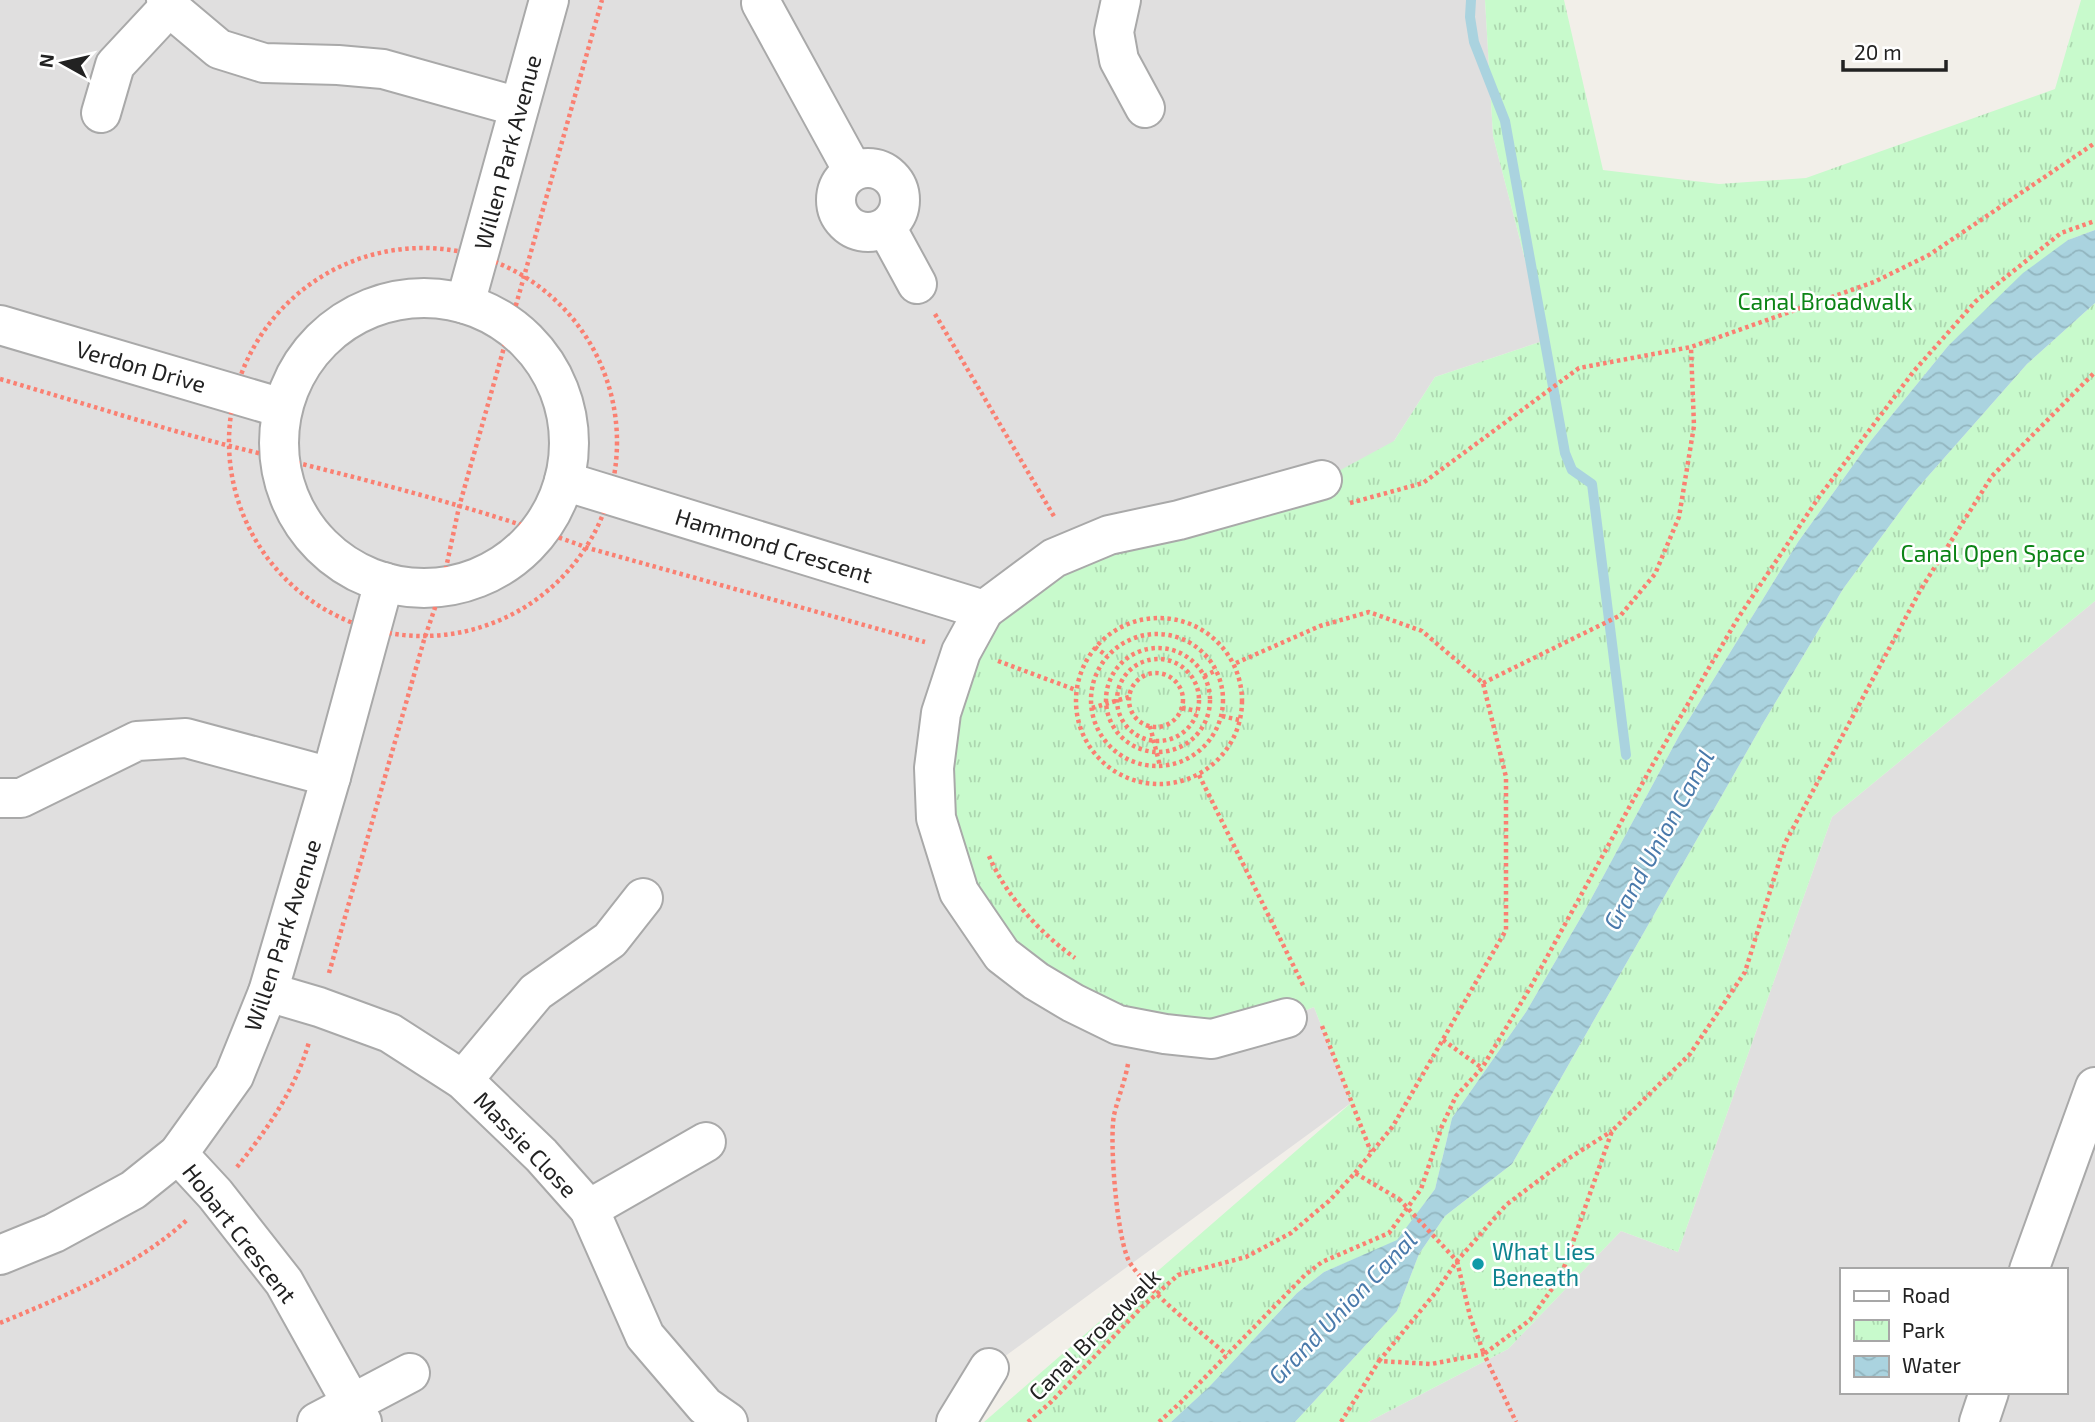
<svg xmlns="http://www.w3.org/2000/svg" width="2095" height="1422" font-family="'Exo 2',sans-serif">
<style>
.residential{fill:#e0dfdf;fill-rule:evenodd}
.park{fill:url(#park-tufts)}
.water{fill:url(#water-waves)}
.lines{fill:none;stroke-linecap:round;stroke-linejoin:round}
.stream{stroke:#aad3df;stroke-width:10}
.minor-casing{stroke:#a9a9a9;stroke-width:42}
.path{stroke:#fa8072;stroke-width:4.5;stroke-dasharray:3.5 3.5;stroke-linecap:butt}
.minor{stroke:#fff;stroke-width:38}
.path-bridge{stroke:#fa8072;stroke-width:4.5;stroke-dasharray:3.5 3.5;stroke-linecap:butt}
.culture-dot{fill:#0f9aa8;stroke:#fff;stroke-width:2.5}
.labels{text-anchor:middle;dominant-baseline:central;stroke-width:5;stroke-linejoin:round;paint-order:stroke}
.street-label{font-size:23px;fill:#222;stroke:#fff}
.park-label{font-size:23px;fill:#0c8416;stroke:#fff}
.culture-label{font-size:23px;fill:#0d838f;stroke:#fff;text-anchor:start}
.water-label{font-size:24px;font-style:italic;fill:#4a7aab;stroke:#fff}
</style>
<defs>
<pattern id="park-tufts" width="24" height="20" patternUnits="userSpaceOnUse" patternTransform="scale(1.75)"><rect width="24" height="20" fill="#c8facc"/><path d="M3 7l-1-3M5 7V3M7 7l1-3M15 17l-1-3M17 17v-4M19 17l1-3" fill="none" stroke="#acd6af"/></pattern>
<pattern id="water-waves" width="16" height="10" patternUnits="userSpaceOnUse" patternTransform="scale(1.75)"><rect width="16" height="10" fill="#aad3df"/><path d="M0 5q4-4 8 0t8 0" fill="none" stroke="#92b5bf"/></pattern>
</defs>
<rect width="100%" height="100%" fill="#f2efe9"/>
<g class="residential">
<polygon points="0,0 1485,0 1493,136 1546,340 1435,377 1394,441 1287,1018 1314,1007 1351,1103 989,1368 956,1422 0,1422"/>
<path d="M2095,601v821h-727l140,-73 113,-118 57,21 154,-435zM1841,1270h224v122h-224z"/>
</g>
<g class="park">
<polygon points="1485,0 1564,0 1603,170 1719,184 1806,178 2055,89 2081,0 2095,0 2095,230 2068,240 1948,346 1869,443 1798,542 1680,734 1584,912 1526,1012 1452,1118 1435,1189 1397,1241 1324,1272 1297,1293 1209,1387 1171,1422 984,1422 1351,1103 1314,1007 1287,1018 1212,1039 1036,981 936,818 961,652 1054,558 1322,480 1394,441 1435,377 1546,340 1493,136"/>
<polygon points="2095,303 2095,601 1832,817 1678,1252 1621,1231 1508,1349 1368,1422 1295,1422 1397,1311 1419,1254 1445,1216 1512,1164 1762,725 1843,589 1915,491 2027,364"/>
</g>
<polygon class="water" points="2095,230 2095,303 2027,364 1915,491 1843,589 1762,725 1512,1164 1445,1216 1419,1254 1397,1311 1295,1422 1171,1422 1209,1387 1297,1293 1324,1272 1397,1240 1435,1189 1452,1118 1526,1012 1584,912 1680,734 1798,542 1869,443 1948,346 2023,273 2068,240"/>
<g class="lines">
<polyline class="stream" points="1471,0 1470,17 1474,42 1505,121 1565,453 1572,470 1592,484 1626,755"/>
<g class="minor-casing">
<g id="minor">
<polyline points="166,0 169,7 219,49 264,63 338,65 383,69 519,107"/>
<polyline points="1121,0 1114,32 1119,60 1145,108"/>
<polyline points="761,3 853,171"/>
<polyline points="101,113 115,65 169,7"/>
<circle cx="868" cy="200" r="32"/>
<polyline points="886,227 917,284"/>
<circle cx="424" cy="443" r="145"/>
<polyline points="465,304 549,0"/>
<polyline points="0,325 282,408"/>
<polyline points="564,481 984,610"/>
<polyline points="0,798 21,798 137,741 186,738 331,777"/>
<polyline points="268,992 319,1007 390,1033 463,1080 541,1155 589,1209 645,1336 705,1406 728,1422"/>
<polyline points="1287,1018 1212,1039 1165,1034 1118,1025 1073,1003 1036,981 1002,955 959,892 936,818 934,768 941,713 961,652 984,610 1054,558 1109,535 1179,520 1322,480"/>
<polyline points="463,1080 536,992 610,940 643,898"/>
<polyline points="178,1154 215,1194 284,1282 362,1422"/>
<polyline points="589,1209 706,1142"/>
<polyline points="0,1255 54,1233 133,1190 178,1154 234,1076 268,992 331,777 384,582"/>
<polyline points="2029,1270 2095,1087"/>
<polyline points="317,1422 410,1373"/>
<polyline points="956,1422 989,1368"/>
<polyline points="1979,1422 1989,1392"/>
</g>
</g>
<g class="path">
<circle cx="423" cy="442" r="194"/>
<polyline points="935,314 1055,518"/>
<path d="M0,379c77,22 153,47 230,67 120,30 242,59 358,102l337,94"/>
<polyline points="1350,503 1423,483 1579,368 1691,347 1874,282 1929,255 2095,143"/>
<circle cx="1159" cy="701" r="83"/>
<circle cx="1157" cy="700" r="66"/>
<polyline points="1095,647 1107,656"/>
<circle cx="1158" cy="700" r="52"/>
<circle cx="1158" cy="700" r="41"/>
<polyline points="998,661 1076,690"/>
<polyline points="1236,663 1320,626 1369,612 1422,631 1483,683 1506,777 1506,930 1393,1126 1355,1173"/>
<circle cx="1156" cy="700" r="27"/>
<polyline points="1204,676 1217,670"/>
<polyline points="1483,683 1621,615 1655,574 1679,517 1694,426 1691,348"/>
<polyline points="1092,708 1129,697"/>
<polyline points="1182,708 1197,711"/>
<polyline points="1222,716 1239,720"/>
<polyline points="1150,726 1160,766"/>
<polyline points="1199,775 1304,987"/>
<path d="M989,856c17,40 51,77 86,102"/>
<polyline points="329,973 424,640 442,587 459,507 602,0"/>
<polyline points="1322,1026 1371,1152"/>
<polyline points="1443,1040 1482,1068"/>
<path d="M1128,1064c-3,17 -10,34 -14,51 -5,26 3,127 16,148 21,32 68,66 97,92"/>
<path d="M237,1167c30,-37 59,-79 72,-125"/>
<polyline points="1457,1261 1470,1316 1484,1354 1530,1320 1561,1276 1612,1131 1690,1054 1745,972 1785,843 1921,589 1992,476 2095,372"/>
<path d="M0,1323c65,-27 136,-56 188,-104"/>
<polyline points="1379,1361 1436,1292 1457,1261 1506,1205 1563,1162 1612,1131"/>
<polyline points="1028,1422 1051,1402 1142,1307 1178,1275 1246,1257 1291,1233 1329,1201 1355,1173 1399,1199"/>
<polyline points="1159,1422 1180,1403 1305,1275 1322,1262 1389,1233 1421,1189 1442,1126 1456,1096 1482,1068 1530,988 1653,764 1738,618 1819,497 1914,371 1976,301 2061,233 2095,221"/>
<polyline points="1341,1422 1379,1361 1431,1364 1484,1354 1516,1422"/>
</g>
<use href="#minor" class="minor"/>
<polyline class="path-bridge" points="1399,1199 1457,1261"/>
</g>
<circle class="culture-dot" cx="1478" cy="1264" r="7"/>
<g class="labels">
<g class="street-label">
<text transform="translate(507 152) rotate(-75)">Willen Park Avenue</text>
<text transform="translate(141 366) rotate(16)">Verdon Drive</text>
<text transform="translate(774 545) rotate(17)">Hammond Crescent</text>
<text transform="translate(282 935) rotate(-72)">Willen Park Avenue</text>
<text transform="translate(526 1144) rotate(46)">Massie Close</text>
<text transform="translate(240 1233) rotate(52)">Hobart Crescent</text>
<text transform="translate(1094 1334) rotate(-45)">Canal Broadwalk</text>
</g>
<g class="park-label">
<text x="1825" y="301">Canal Broadwalk</text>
<text x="1993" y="553">Canal Open Space</text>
</g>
<g class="culture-label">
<text x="1492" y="1251">What Lies<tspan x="1492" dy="26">Beneath</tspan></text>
</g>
<g class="water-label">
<text transform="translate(1658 839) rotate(-61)">Grand Union Canal</text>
<text transform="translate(1342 1307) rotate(-46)">Grand Union Canal</text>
</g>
</g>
<rect x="1840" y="1268" width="228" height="126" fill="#ffffff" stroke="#a7a7a7" stroke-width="2"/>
<rect x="1854" y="1291" width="35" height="10" fill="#ffffff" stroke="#a7a7a7" stroke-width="2"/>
<text x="1902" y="1303" font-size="21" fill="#222222">Road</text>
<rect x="1854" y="1320" width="35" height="21" fill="url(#park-tufts)" stroke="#a7a7a7" stroke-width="2"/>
<text x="1902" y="1338" font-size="21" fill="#222222">Park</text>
<rect x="1854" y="1356" width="35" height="21" fill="url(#water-waves)" stroke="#a7a7a7" stroke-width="2"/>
<text x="1902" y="1373" font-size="21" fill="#222222">Water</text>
<g transform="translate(63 63) rotate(278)" stroke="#ffffff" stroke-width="5" paint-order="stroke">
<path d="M0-5L12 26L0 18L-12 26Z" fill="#222222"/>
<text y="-10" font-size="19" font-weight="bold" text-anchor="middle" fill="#222222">N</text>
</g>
<path d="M1843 60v10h103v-10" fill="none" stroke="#222222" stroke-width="3.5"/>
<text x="1854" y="60" font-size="21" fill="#222222" stroke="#ffffff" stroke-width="5" paint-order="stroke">20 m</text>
</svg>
